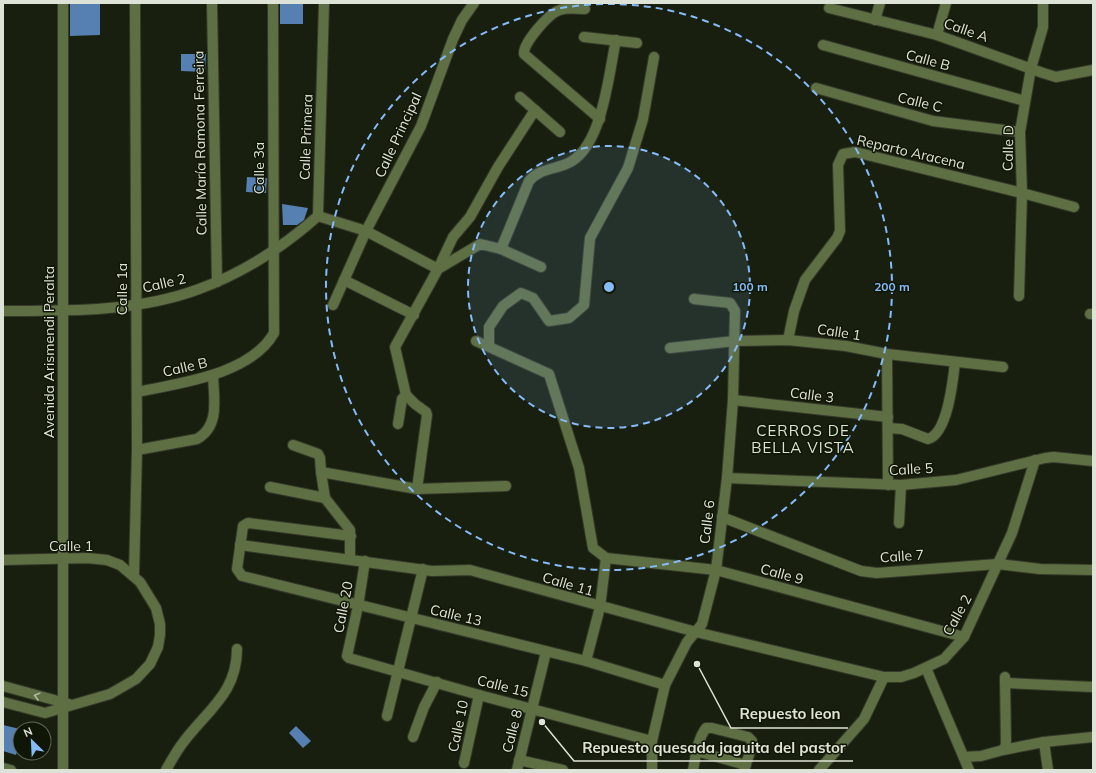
<svg xmlns="http://www.w3.org/2000/svg" width="1096" height="773" font-family="Mulish,sans-serif">
<style>
.building{fill:#5680b2}
.lines{fill:none;stroke-linecap:round;stroke-linejoin:round}
.minor-casing{stroke:#353a2a;stroke-width:12}
.minor{stroke:#5f6f44;stroke-width:10}
.oneway{stroke:#b2baa4}
.ring{fill:none;stroke:#85bbfb;stroke-width:2;stroke-dasharray:7 5}
.labels{text-anchor:middle;dominant-baseline:central;stroke-width:3;stroke-linejoin:round;paint-order:stroke}
.street-label{font-size:14px;fill:#dee3d7;stroke:#101606}
.neighbourhood-label{font-size:15px;letter-spacing:1px;fill:#dbe5ce;stroke:#101606}
.centre{fill:#85bbfb;stroke:#101606;stroke-width:2}
.ring-label{font-size:12px;text-anchor:middle;font-weight:bold;fill:#85bbfb;stroke:#101606;stroke-width:3;stroke-linejoin:round;paint-order:stroke}
.leader{fill:none;stroke:#dee3d7;stroke-width:1.5}
.callout-dot{fill:#dee3d7;stroke:#101606;stroke-width:1.5}
.callout-label{font-size:15px;text-anchor:middle;font-weight:bold;fill:#dee3d7;stroke:#101606;stroke-width:3;stroke-linejoin:round;paint-order:stroke}
</style>
<rect width="100%" height="100%" fill="#191f0e"/>
<g class="building">
<polygon points="70,3 100,3 100,35 70,36"/>
<rect x="280" y="3" width="23" height="21"/>
<polygon points="181,54 206,54 205,72 181,71"/>
<polygon points="247,177 267,178 266,193 246,192"/>
<polygon points="282,204 308,208 304,220 297,225 283,225"/>
<polygon points="3,725 20,729 20,742 16,755 3,751"/>
<polygon points="296,726 311,741 303,748 289,733"/>
</g>
<g class="lines">
<g class="minor-casing">
<g id="minor">
<polyline points="63,3 63,770"/>
<polyline points="212,3 217,282"/>
<polyline points="829,8 937,35 1043,73 1056,77 1093,70"/>
<path d="M585,9c-8,0 -17,-2 -25,1 -11,3 -37,33 -36,44l76,65"/>
<polyline points="875,20 880,3"/>
<polyline points="937,35 946,3"/>
<polyline points="584,37 637,43"/>
<polyline points="823,45 1025,101"/>
<polyline points="816,88 933,121 1020,132"/>
<polyline points="520,97 560,132"/>
<polyline points="318,216 366,231 438,269 453,237 470,217 498,167 535,110"/>
<path d="M501,249l28,-68c12,-14 29,-11 43,-20 31,-19 37,-89 44,-121"/>
<polyline points="344,280 414,315"/>
<polyline points="1019,296 1022,193 1020,132 1031,68 1043,27 1043,3"/>
<polyline points="333,305 366,231 421,126 453,39 462,20 474,3"/>
<path d="M3,311c64,0 135,1 196,-22 44,-16 84,-42 119,-73l6,-213"/>
<polyline points="1090,314 1093,314"/>
<polyline points="788,340 794,311 805,280 837,238 840,231 838,165 843,154 855,152 1022,193 1074,207"/>
<polyline points="476,341 549,374 579,468 593,548 606,558 716,570 964,637"/>
<polyline points="489,346 489,327 503,306 521,293 533,298 549,321 569,318 584,305 590,238 628,168 643,119 654,57"/>
<polyline points="670,348 735,341 788,340 846,346 887,354 1003,367"/>
<polyline points="887,354 888,485"/>
<path d="M137,392c43,-9 113,-17 137,-59l-1,-330"/>
<polyline points="733,400 888,417"/>
<polyline points="398,424 402,399 406,395"/>
<path d="M888,428l14,1 26,10c20,-6 25,-59 27,-77"/>
<polyline points="293,445 318,454 320,458 321,472"/>
<path d="M137,450l60,-11c23,-13 17,-40 16,-63"/>
<polyline points="727,478 901,485 956,480 1045,458 1054,457 1093,461"/>
<polyline points="270,487 325,498"/>
<polyline points="417,489 427,415 426,412 415,404 406,395 395,347 438,269 480,244 501,249 541,267"/>
<polyline points="722,517 861,571 877,573 998,564 1040,569 1093,570"/>
<polyline points="899,523 901,485"/>
<polyline points="351,536 248,523 243,526 237,569 242,576 586,661 665,685"/>
<polyline points="240,545 432,571 470,570 696,632 884,677 901,677 914,673 944,659 964,637 1012,533 1035,460"/>
<polyline points="350,559 350,530 325,498 321,472 417,489 506,486"/>
<polyline points="3,560 87,558 107,560 120,565 140,582 156,608 160,624 160,635 158,647 150,664 136,679 110,694 45,713 3,702"/>
<polyline points="365,561 358,606 347,656 349,658 479,695 652,741"/>
<polyline points="134,575 137,450 135,3"/>
<polyline points="586,661 600,607 606,558"/>
<polyline points="926,668 969,770"/>
<polyline points="1005,683 1093,687"/>
<polyline points="3,686 69,704"/>
<polyline points="387,716 423,569"/>
<polyline points="413,737 424,707 437,682"/>
<polyline points="1044,742 1048,770"/>
<polyline points="1003,750 1044,742 1093,737"/>
<polyline points="696,751 746,765"/>
<polyline points="964,757 981,756 1003,750 1006,745 1005,677"/>
<polyline points="519,760 563,770"/>
<polyline points="464,763 479,695"/>
<polyline points="3,768 11,770"/>
<path d="M166,770c5,-9 10,-18 16,-26 24,-33 55,-50 55,-95"/>
<polyline points="517,770 546,652"/>
<polyline points="652,770 652,741 665,685 687,642 702,624 716,570 727,478 733,400 735,311 730,303 694,299"/>
<path d="M693,770c3,-14 4,-30 13,-42h6l36,9 4,4v5l-8,24"/>
<polyline points="819,770 864,719 884,677"/>
</g>
</g>
<use href="#minor" class="minor"/>
</g>
<defs><path id="oneway-chevron" d="M-2-3.5L2.5 0L-2 3.5" fill="none" stroke-width="1.6" stroke-linecap="round" stroke-linejoin="round"/></defs>
<use class="oneway" href="#oneway-chevron" transform="translate(37 696) rotate(-165)"/>
<circle cx="609" cy="287" r="141" fill="#85bbfb" fill-opacity=".12"/>
<g class="ring">
<circle cx="609" cy="287" r="141"/>
<circle cx="609" cy="287" r="283"/>
</g>
<g class="labels">
<g class="street-label">
<text transform="translate(966 30) rotate(19)">Calle A</text>
<text transform="translate(928 60) rotate(15)">Calle B</text>
<text transform="translate(920 102) rotate(14)">Calle C</text>
<text transform="translate(398 135) rotate(-65)">Calle Principal</text>
<text transform="translate(306 137) rotate(-88)">Calle Primera</text>
<text transform="translate(200 143) rotate(-91)">Calle María Ramona Ferreira</text>
<text transform="translate(1008 148) rotate(-89)">Calle D</text>
<text transform="translate(911 152) rotate(13)">Reparto Aracena</text>
<text transform="translate(259 168) rotate(-90)">Calle 3a</text>
<text transform="translate(164 283) rotate(-13)">Calle 2</text>
<text transform="translate(122 289) rotate(-90)">Calle 1a</text>
<text transform="translate(839 332) rotate(9)">Calle 1</text>
<text transform="translate(49 352) rotate(-90)">Avenida Arismendi Peralta</text>
<text transform="translate(185 367) rotate(-13)">Calle B</text>
<text transform="translate(812 395) rotate(7)">Calle 3</text>
<text transform="translate(911 469) rotate(-3)">Calle 5</text>
<text transform="translate(707 522) rotate(-83)">Calle 6</text>
<text x="71" y="546">Calle 1</text>
<text transform="translate(902 556) rotate(-4)">Calle 7</text>
<text transform="translate(782 574) rotate(15)">Calle 9</text>
<text transform="translate(568 584) rotate(16)">Calle 11</text>
<text transform="translate(343 607) rotate(-79)">Calle 20</text>
<text transform="translate(456 615) rotate(13)">Calle 13</text>
<text transform="translate(957 615) rotate(-61)">Calle 2</text>
<text transform="translate(503 686) rotate(14)">Calle 15</text>
<text transform="translate(458 726) rotate(-78)">Calle 10</text>
<text transform="translate(512 731) rotate(-76)">Calle 8</text>
</g>
<g class="neighbourhood-label">
<text x="803" y="430">CERROS DE<tspan x="803" dy="17">BELLA VISTA</tspan></text>
</g>
</g>
<circle cx="609" cy="287" r="6" class="centre"/>
<g class="ring-label">
<text x="750" y="291">100 m</text>
<text x="892" y="291">200 m</text>
</g>
<path class="leader" d="M697 664L731 728H848M542 722L574 761H853"/>
<g class="callout-dot">
<circle cx="697" cy="664" r="4"/>
<circle cx="542" cy="722" r="4"/>
</g>
<g class="callout-label">
<text x="790" y="719">Repuesto leon</text>
<text x="714" y="753">Repuesto quesada jaguita del pastor</text>
</g>
<rect width="1096" height="773" fill="none" stroke="#dee3d7" stroke-width="8"/>
<g transform="translate(32 741) rotate(336)"><circle r="19" fill="#101606" stroke="#62685a"/>
<path d="M0-3L7 15L0 10L-7 15Z" fill="#85bbfb"/>
<text y="-6" font-size="11" font-weight="bold" text-anchor="middle" fill="#dee3d7">N</text>
</g>
</svg>
